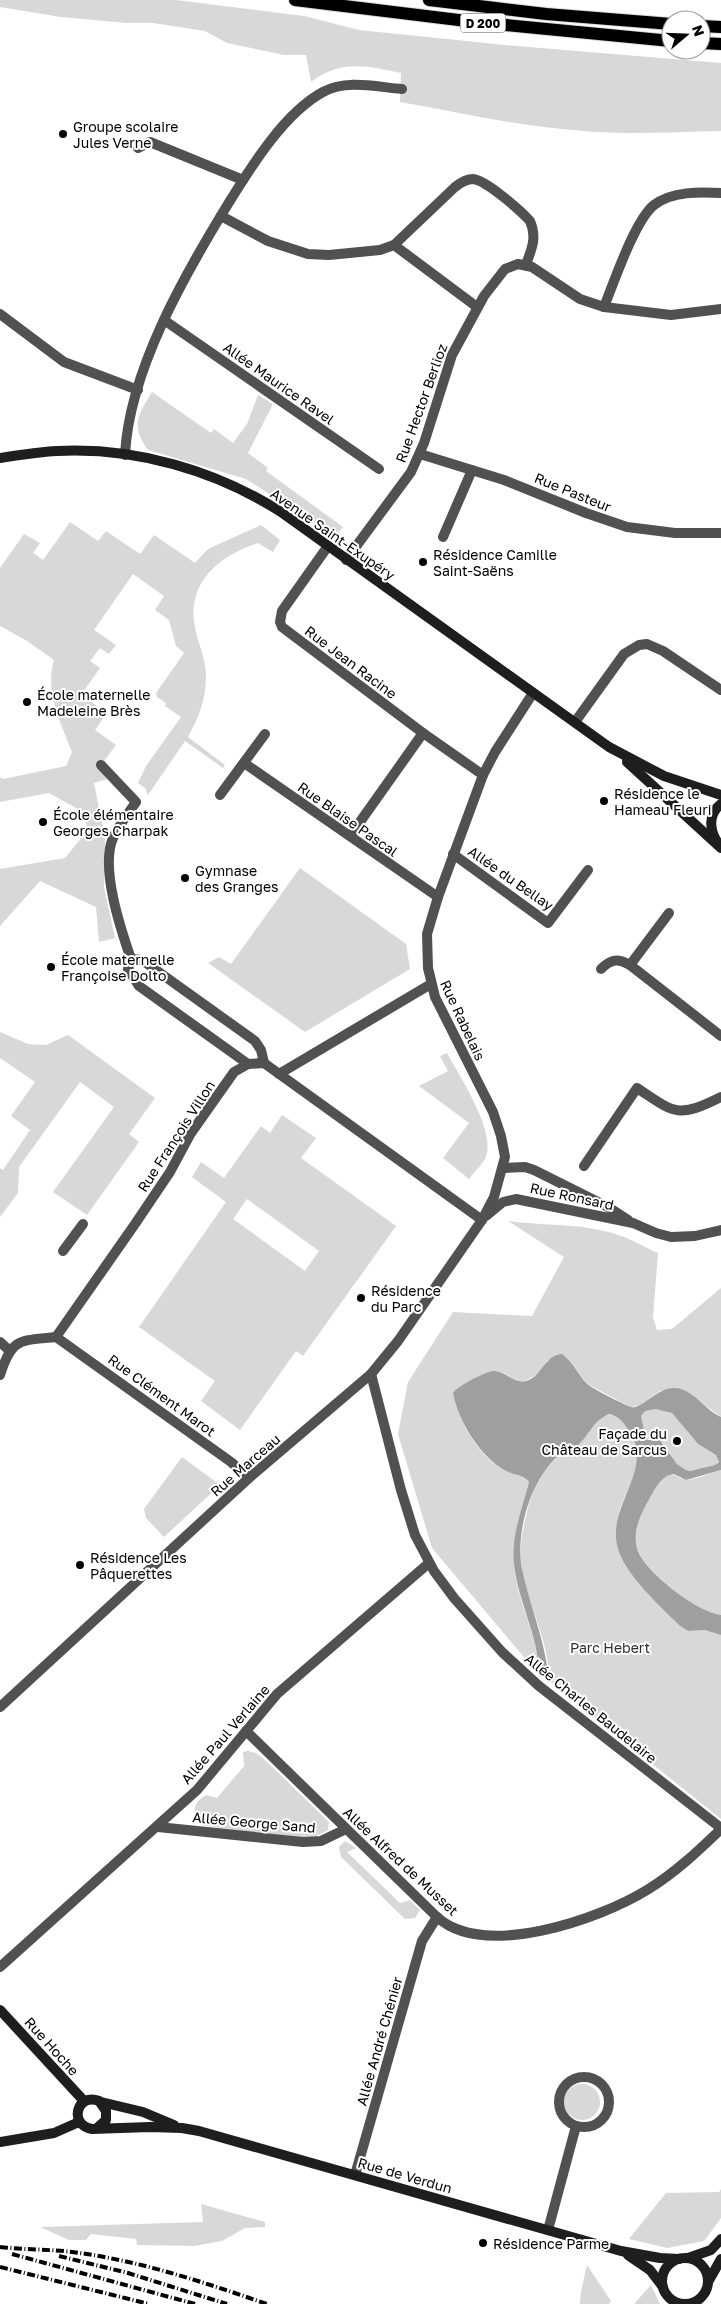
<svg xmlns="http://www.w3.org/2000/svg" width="721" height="2304" font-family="'Golos Text',sans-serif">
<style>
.green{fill:#d8d8d8;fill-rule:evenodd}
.water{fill:#9f9f9f;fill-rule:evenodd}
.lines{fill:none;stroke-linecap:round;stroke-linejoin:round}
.primary-casing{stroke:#dbdbdb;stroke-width:14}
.street{stroke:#515151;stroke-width:10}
.secondary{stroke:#1e1e1e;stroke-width:10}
.primary{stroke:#000;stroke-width:12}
.rail{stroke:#000;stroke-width:4;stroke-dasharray:8 2.5 1 2.5;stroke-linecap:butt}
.poi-dot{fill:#000;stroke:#fff;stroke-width:2}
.labels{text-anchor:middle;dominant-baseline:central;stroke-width:4;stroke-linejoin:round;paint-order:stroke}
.shield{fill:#fff;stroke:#4c4c4c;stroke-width:1}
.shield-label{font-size:12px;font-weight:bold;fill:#000}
.poi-label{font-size:14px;fill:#000;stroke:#fff;text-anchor:start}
.street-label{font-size:14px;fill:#000;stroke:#fff}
.park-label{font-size:14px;fill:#2f2f2f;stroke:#fff}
</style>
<rect width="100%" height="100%" fill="#fff"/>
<g class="green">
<path d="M0,0h176l128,16 55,14 146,15 216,18v68c-46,1 -91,4 -137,0 -61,-4 -123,-18 -184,-29l1,-29c-34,-7 -60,-14 -90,9l-5,-27h-22l-57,-12 -22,-12 -52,-8h-26l-66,-6 -61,-10z"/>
<path d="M152,392l59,41 3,-4 19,14 14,-19 11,-29 15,9 -25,49 20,15 -2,3 77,56 -8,9 -89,-57 -98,-29c-18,-25 -10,-35 4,-58z"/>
<path d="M70,522l28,19 8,-10 34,23 14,-19 41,28 13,-14 53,-24 19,15 -7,12 -15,-9c-35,11 -69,36 -64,78 2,19 12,36 12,55 0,24 -7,41 -18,61l37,28 -2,3 -38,-27 -37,54 -3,-7 -7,-5 8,-17 35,-49 -16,-11 1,-3 -9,-6 -1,-4 28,-40 -8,-7 -7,-26 -14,-10 9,-14 -31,-22 -39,56 22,15 -7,9 -9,-6 -10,13 10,7 -19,27 26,18 -12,17 21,15 -18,24 9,10 -13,4 11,54 -1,50 11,51 -16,4 -3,-35 -56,-26 -40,45v-57l65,-11 22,-27 -2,-18 -36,-20 -49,9v-25l3,2 63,-13 6,-14c-11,-28 -28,-62 -18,-92l-27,-19 -27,-15v-58l24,-34 16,9 -7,10 10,7z"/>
<polygon points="300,868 406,944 410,969 305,1032 208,963 219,957 231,964"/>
<polygon points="0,1032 28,1044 46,1045 68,1035 155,1098 129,1134 139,1142 87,1215 53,1192 114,1107 80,1082 19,1167 18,1193 0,1217 0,1168 3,1170 30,1130 11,1116 35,1082 0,1058"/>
<path d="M447,1053c13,24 49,78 39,104 -4,8 -12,15 -17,22l-26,-21 26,-35 -50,-37 29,-15 -8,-15z"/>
<path d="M282,1115l34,23 -15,20 95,68 -93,130 -7,-5 -56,79 -39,-29 14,-20 -76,-54 87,-125 -34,-25 9,-15 23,16 37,-52 9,7zM247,1199l72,52 -14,20 -72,-52z"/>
<path d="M508,1221c35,5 73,2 107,13 15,4 29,13 43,19l-5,64 4,13 15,-1 49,-41v129l-23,-17 -21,-12 -17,3 -20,14 -9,2 -44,-23 -16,-22 -24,-2c-2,7 -6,11 -12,15 -20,16 -24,-5 -42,-4 -9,0 -35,16 -40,22 6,29 25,64 53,78 7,4 18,4 23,11 -7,26 -16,51 -15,79 1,38 24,73 25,111l10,9c1,-42 -24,-79 -28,-119 -2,-17 2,-33 6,-50 4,-20 15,-41 31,-56 6,-5 14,-5 20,-11 9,-9 20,-33 36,-30 9,6 15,14 19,24 13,27 -7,49 -14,74l39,90 22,23 8,5 17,-1 16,5v184l-187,-150 -102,-121 -34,-114 10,-52 45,-70 79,4 32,-59z"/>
<polygon points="655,1409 672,1413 698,1444 716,1455 719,1461 715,1465 690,1471 686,1470 677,1464 662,1442 656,1439 646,1439 641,1416 645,1410"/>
<polygon points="182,1457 220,1485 164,1537 146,1518 144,1509"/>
<path d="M721,1470v145c-24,-3 -78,-44 -84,-68 -4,-16 4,-33 11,-47 5,-8 10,-20 19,-24 8,-5 13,5 21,4 11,-2 23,-7 33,-10z"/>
<path d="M248,1751l8,2 10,8 63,61 -1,8 -12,6 -19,3 -97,-14c-9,-11 -7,-23 6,-30l11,3 27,-32 -1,-14z"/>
<polygon points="345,1841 356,1848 347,1852 400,1903 410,1900 420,1910 415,1918 405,1919 341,1857 339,1847"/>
<circle cx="582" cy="2102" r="18"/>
<polygon points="721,2189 721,2218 704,2241 667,2248 629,2239 666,2193 719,2192"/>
<polygon points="201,2204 265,2222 265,2227 245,2228 222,2241 194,2246 137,2245 136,2239 91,2234 86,2240 69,2240 40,2227 203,2222"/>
<polygon points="587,2265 611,2301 609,2304 580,2304 581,2291"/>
<polygon points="651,2285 660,2304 634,2304"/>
</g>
<path class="water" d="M562,1354c11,8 16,20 25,30 6,5 36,20 44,23 10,3 27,-21 45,-19 18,2 29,22 45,29v53l-35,10 -12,-6c-11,1 -17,11 -22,20 -9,16 -20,35 -15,54 6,23 60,64 84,67v20l-16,-5 -17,1 -8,-5c-20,-20 -57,-53 -63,-81 -9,-42 40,-78 10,-117 -4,-6 -9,-12 -17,-14 -17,5 -22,24 -35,34 -5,4 -12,4 -17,8 -28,25 -43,78 -36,113 8,38 24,73 27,112l-10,-9c-1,-37 -21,-70 -25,-108 -3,-28 8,-55 15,-82 -4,-7 -16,-7 -23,-11 -25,-13 -48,-50 -53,-78 3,-6 33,-22 40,-22 12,-1 20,13 33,10 17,-5 18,-26 36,-27zM655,1409l17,4 26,31 18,11 3,7 -4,3 -25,6 -4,-1 -9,-6 -17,-24h-11l-3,-1 -5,-23 4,-5z"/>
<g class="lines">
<g class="primary-casing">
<g id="primary">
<polyline points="295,0 475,22 671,41"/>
<polyline points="429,0 546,14 671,24"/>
<polyline points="701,26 721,27"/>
<polyline points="701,43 721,44"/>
</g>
</g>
<g class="street">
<polyline points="138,148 150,142 243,180"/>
<polyline points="221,216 268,241 308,254 329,255 380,250 394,245 477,307"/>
<path d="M394,245l61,-58c5,-4 11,-8 18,-8 13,1 48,32 57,42 7,16 2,28 -4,43"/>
<path d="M604,307c10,-25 31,-87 50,-102 18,-14 46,-13 67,-12"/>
<polyline points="0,314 64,362 138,390"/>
<polyline points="164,320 379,469"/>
<polyline points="420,454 504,480 586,513 627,527 675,533 721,533"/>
<path d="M125,455c4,-84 60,-181 103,-251 23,-37 56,-91 95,-112 24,-13 53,-5 79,-3"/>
<polyline points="443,537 472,470"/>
<polyline points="328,546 282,611 280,622 282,627 423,733 483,775"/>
<polyline points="346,560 411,472 424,443 452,355 484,296 505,269 518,264 532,267 580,299 604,307 671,315 721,309"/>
<polyline points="575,722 624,654 639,645 647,644 663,651 721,690"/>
<polyline points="244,763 438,897"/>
<path d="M101,765l35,37c-8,12 -18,24 -23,36 -13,30 8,92 18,121"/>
<polyline points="220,795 265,734"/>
<polyline points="350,836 423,733"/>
<polyline points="453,854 548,923 588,870"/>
<polyline points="630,965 721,1036"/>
<path d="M601,969c10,-10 17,-11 29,-4l39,-52"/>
<polyline points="248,1064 139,986 128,969 131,959 142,960 255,1041 261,1050 264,1063"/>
<polyline points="279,1074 431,984"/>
<path d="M584,1166l53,-78c38,25 40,31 84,9"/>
<polyline points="503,1168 525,1167 534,1170 608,1207 628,1220"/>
<polyline points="486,1216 503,1202 516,1199 633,1223 656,1233 671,1237 695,1236 721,1230"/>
<polyline points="63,1251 83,1224"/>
<polyline points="56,1337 135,1224 170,1172 191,1133 234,1072 248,1064 264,1063 482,1220"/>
<polyline points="56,1337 231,1462 249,1478"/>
<polyline points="0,1342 10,1351"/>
<polyline points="371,1374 401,1490 415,1535 434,1571 454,1598 502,1652 539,1686 721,1828"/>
<path d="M0,1375c12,-38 20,-34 56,-38"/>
<polyline points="0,1707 249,1478 371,1374 398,1341 482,1220 494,1197 505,1157 501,1136 493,1112 435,997 428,968 427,934 438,897 483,775 495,752 533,693"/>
<path d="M246,1731l191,186c47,43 163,2 210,-27 28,-17 51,-39 74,-61"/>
<polyline points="158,1827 303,1842 321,1841 346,1829"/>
<polyline points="0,1967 197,1790 277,1694 429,1563"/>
<circle cx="584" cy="2102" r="25"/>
<polyline points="355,2175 422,1941 437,1917"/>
<polyline points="548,2230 576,2126"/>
</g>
<g class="secondary">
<path d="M0,458c19,-3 38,-6 57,-7 78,-4 158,19 224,61l328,235 55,29 57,19"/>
<polyline points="627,762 721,848"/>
<path d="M718,843c-9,-13 -10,-29 3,-39"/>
<polyline points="0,2010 84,2101"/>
<polyline points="101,2102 143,2112 174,2125"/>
<path d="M96,2129l10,-9v-9l-7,-10c-22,-9 -31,24 -7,28l58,-2 32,1 17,3 422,120 39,7 19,1"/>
<polyline points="0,2142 54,2133 79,2122"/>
<polyline points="628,2255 650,2270 663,2287"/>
<polyline points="688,2258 711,2250 721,2239"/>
<circle cx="685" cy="2281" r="23"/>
<polyline points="708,2282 721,2259"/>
</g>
<use href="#primary" class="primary"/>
<g class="rail">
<path d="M0,2247c26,3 54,2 80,6 64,9 126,30 187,51"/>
<polyline points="12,2254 195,2304"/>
<polyline points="59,2256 128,2273 227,2304"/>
<polyline points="0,2267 149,2304"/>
</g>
</g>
<g class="poi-dot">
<circle cx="63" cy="134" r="5"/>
<circle cx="423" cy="562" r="5"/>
<circle cx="27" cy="702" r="5"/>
<circle cx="604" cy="801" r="5"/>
<circle cx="43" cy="822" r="5"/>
<circle cx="185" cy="878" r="5"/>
<circle cx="51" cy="967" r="5"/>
<circle cx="361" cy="1298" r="5"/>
<circle cx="677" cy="1441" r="5"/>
<circle cx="80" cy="1565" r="5"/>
<circle cx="483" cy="2243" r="5"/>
</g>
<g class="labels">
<rect class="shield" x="460.5" y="13.5" width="45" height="19" rx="4"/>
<g class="shield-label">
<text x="483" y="23">D 200</text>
</g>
<g class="poi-label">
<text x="73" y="126">Groupe scolaire<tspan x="73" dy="16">Jules Verne</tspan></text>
<text x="433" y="554">Résidence Camille<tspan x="433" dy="16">Saint-Saëns</tspan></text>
<text x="37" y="694">École maternelle<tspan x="37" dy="16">Madeleine Brès</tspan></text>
<text x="614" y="793">Résidence le<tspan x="614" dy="16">Hameau Fleuri</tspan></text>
<text x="53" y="814">École élémentaire<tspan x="53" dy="16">Georges Charpak</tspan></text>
<text x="195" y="870">Gymnase<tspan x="195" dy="16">des Granges</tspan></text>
<text x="61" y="959">École maternelle<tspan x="61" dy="16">Françoise Dolto</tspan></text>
<text x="371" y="1290">Résidence<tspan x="371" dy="16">du Parc</tspan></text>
<text x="667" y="1433" text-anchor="end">Façade du<tspan x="667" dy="16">Château de Sarcus</tspan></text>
<text x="90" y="1557">Résidence Les<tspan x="90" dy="16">Pâquerettes</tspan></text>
<text x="493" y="2243">Résidence Parme</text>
</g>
<g class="street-label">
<text transform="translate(279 383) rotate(35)">Allée Maurice Ravel</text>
<text transform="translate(421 403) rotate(-70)">Rue Hector Berlioz</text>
<text transform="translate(573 492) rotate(22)">Rue Pasteur</text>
<text transform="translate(333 534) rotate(35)">Avenue Saint-Exupéry</text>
<text transform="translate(351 662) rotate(37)">Rue Jean Racine</text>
<text transform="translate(348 819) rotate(35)">Rue Blaise Pascal</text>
<text transform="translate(511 878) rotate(35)">Allée du Bellay</text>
<text transform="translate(463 1020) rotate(65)">Rue Rabelais</text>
<text transform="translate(176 1136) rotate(-57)">Rue François Villon</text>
<text transform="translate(572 1196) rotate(12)">Rue Ronsard</text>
<text transform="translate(162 1395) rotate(36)">Rue Clément Marot</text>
<text transform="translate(245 1465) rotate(-41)">Rue Marceau</text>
<text transform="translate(591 1708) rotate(39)">Allée Charles Baudelaire</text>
<text transform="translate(225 1734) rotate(-49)">Allée Paul Verlaine</text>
<text transform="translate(254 1822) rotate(5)">Allée George Sand</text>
<text transform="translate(401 1861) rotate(43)">Allée Alfred de Musset</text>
<text transform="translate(379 2041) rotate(-74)">Allée André Chénier</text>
<text transform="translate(52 2046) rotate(48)">Rue Hoche</text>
<text transform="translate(405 2175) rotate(16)">Rue de Verdun</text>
</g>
<g class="park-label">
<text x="610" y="1647">Parc Hebert</text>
</g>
</g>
<g transform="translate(686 35) rotate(71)"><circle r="24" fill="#ffffff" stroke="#999999"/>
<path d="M0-4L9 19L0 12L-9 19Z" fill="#000000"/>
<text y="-8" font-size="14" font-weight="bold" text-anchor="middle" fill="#000000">N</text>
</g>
</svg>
